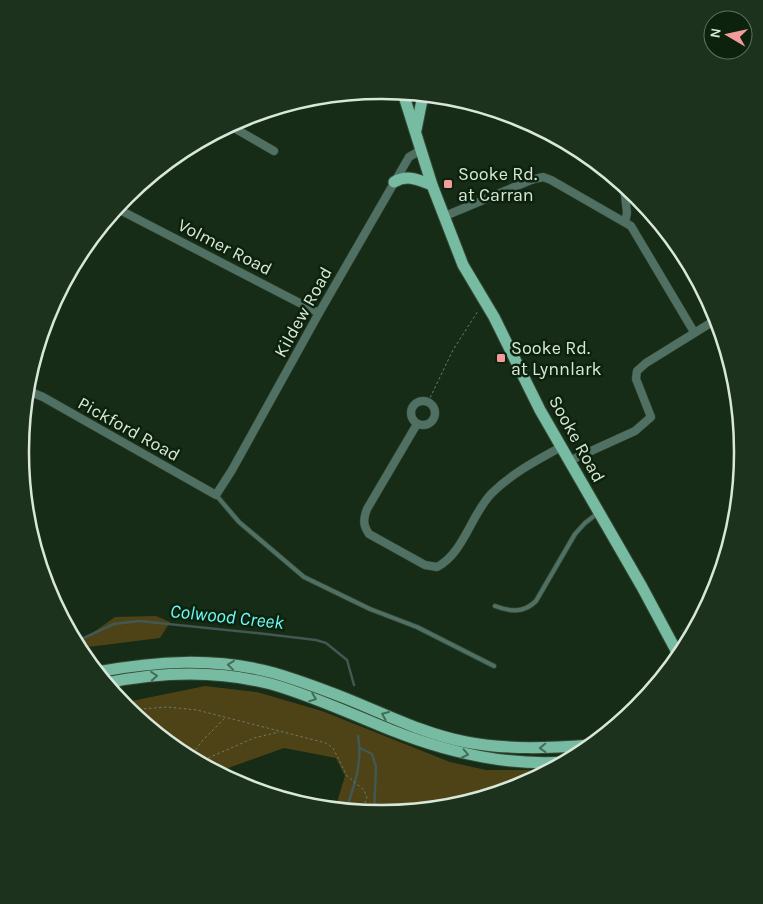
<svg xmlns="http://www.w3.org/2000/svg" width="763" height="904" font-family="Karla,sans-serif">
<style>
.built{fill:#1c371d}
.green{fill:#4e4217}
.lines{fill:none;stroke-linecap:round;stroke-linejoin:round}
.stream{stroke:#415853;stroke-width:2.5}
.lane-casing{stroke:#354a35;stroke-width:5.5}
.street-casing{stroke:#354a35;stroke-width:9}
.primary-casing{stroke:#354a35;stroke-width:13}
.path{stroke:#6a7d6a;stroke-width:1;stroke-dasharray:2.5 2.5;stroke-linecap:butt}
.lane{stroke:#517064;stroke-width:4}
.street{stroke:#517064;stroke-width:8}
.primary{stroke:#78bba3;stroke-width:11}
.oneway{stroke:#426e58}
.poi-dot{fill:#f59b9c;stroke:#0c220d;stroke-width:2}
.labels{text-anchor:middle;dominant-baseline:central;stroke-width:5;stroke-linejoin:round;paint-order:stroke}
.poi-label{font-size:18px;fill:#d9e7d8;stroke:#0c220d;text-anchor:start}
.street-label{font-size:18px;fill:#d9e7d8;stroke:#0c220d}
.water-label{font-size:19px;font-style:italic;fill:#6dfaf8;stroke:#0c220d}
.rim{fill:none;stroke:#d9e7d8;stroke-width:2.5}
</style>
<rect width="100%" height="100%" fill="#162c16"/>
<polygon class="built" points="700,619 687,644 680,630"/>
<g class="green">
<polygon points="156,616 170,622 160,638 80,648 80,642 115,617"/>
<polygon points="205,686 257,692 322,711 450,762 486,770 531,770 531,780 520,786 452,807 381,813 335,809 345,776 336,758 284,748 217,772 180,752 122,703"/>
</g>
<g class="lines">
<g class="stream">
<polyline points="75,642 114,624 139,621 257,633 316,640 326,643 347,660 354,685"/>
<polyline points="360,748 372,754 376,767 374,813"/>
<path d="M346,810c8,-24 17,-48 12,-74"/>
</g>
<g class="lane-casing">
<g id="lane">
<polyline points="216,495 239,522 304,577 370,609 417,627 494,666"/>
<path d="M495,606c16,6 29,7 41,-5l39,-67 10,-11 13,-10"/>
</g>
</g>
<g class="street-casing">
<g id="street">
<polyline points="229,125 274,151"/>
<polyline points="624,186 627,213 625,222"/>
<polyline points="116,208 319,313"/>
<polyline points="445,216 531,180 543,177 551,180 631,226 694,332"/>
<polyline points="26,390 43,397 216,495 232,470 319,313 409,157 421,150"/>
<circle cx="423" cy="413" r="12"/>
<path d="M417,424l-50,85c-4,11 -4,16 2,25l56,31 12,2c27,-14 34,-53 55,-74 19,-19 45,-33 69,-46"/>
<polyline points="569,461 635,431 651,417 636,379 637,371 646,363 717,319"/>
</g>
</g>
<g class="primary-casing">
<g id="primary">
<polyline points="403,93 432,185 463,265 494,317 540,410 642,587 679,656"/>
<polyline points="416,130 423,95"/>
<path d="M394,182c14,-8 24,-2 38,3"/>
<path d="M97,672c59,-11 118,-15 177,1 24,7 48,16 71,25 40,16 79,36 121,44 42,8 84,6 125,3"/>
<path d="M106,683c53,-11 111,-13 165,1 42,12 80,30 120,46 55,22 114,36 174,32"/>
</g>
</g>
<g class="path">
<polyline points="428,402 453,350 478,311"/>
<polyline points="129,710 167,707 197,710 326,743 333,748 347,776 364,790 367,798 361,812"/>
<polyline points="190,758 202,741 225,718"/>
<polyline points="199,762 254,738 279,732"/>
</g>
<use href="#lane" class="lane"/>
<use href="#street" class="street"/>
<use href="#primary" class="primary"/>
</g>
<defs><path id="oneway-chevron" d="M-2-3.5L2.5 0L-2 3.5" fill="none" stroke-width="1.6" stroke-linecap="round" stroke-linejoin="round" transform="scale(1.25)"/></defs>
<g class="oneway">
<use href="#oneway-chevron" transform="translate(231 665) rotate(-174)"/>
<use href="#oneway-chevron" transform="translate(154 676) rotate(-4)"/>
<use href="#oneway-chevron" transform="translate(313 698) rotate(21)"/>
<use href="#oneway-chevron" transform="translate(385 715) rotate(-157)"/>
<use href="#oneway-chevron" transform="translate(543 748) rotate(178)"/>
<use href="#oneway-chevron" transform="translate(465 754) rotate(12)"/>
</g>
<g class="poi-dot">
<rect x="443" y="179" width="10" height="10" rx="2.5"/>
<rect x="496" y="353" width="10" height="10" rx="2.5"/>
</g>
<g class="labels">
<g class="poi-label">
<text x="458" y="174">Sooke Rd.<tspan x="458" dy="21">at Carran</tspan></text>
<text x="511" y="348">Sooke Rd.<tspan x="511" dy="21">at Lynnlark</tspan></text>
</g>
<g class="street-label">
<text transform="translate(225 247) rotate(27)">Volmer Road</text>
<text transform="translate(303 312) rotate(-61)">Kildew Road</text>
<text transform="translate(129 429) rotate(29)">Pickford Road</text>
<text transform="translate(577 439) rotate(61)">Sooke Road</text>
</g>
<g class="water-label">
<text transform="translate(227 617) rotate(6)">Colwood Creek</text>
</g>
</g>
<path d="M0 0H763V904H0ZM381 99H382A352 352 0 0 1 734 451V453A352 352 0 0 1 382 805H381A352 352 0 0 1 29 453V451A352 352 0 0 1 381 99Z" fill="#1c321d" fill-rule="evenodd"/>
<path class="rim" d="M381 99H382A352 352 0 0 1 734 451V453A352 352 0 0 1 382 805H381A352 352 0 0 1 29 453V451A352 352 0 0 1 381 99Z"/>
<g transform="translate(728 35) rotate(279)"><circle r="24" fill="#0c220d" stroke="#5e715e"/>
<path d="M0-4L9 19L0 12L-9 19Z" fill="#f59b9c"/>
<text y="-8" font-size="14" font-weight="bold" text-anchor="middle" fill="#d9e7d8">N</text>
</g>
</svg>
